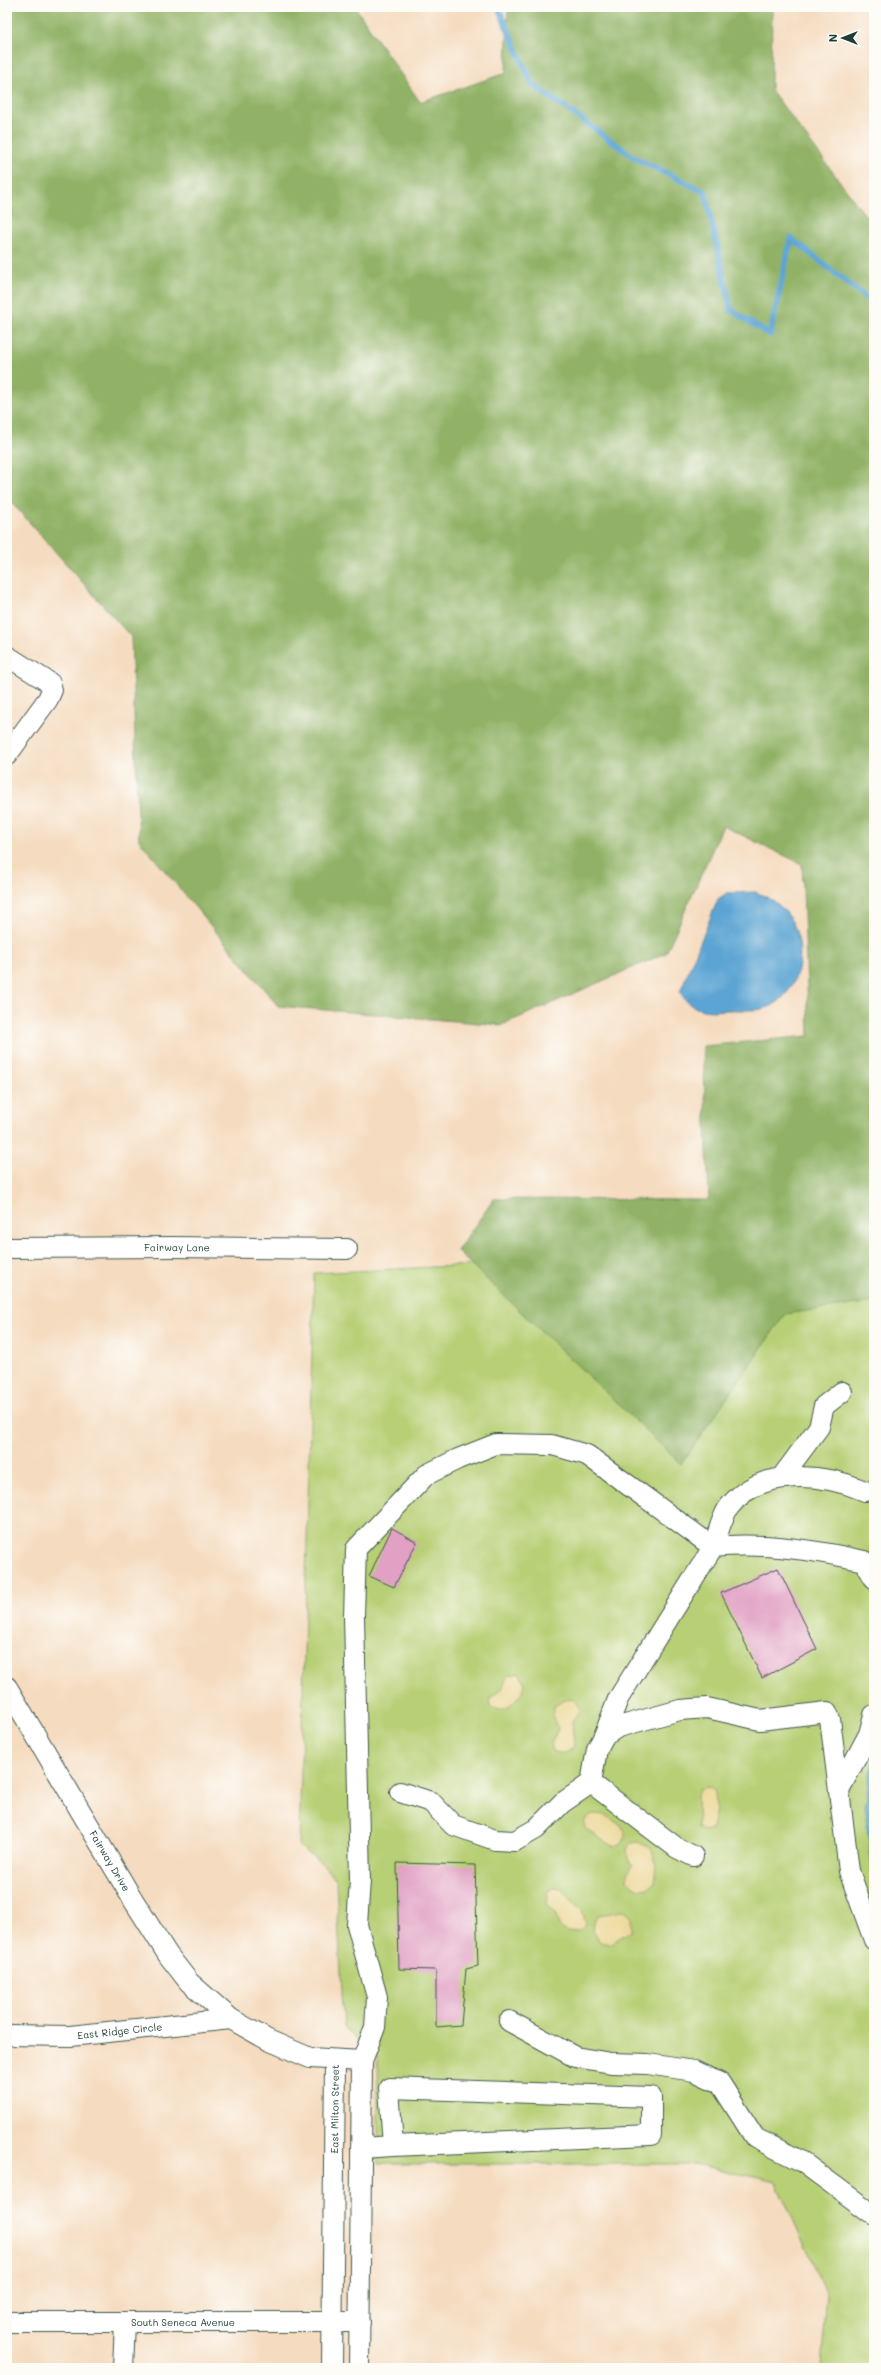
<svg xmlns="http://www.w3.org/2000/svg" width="881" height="2375" font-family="Mali,sans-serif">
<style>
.green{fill:#b7cf74;stroke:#6b8654}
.forest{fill:#91b266;stroke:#58784d}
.sand{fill:#eeda9e;stroke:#868c69}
.water{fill:#5ca4d3;stroke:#3e7084}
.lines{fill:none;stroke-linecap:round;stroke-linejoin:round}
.stream{stroke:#5ca4d3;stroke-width:6}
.building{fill:#e1a0c4}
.minor-casing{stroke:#3f5549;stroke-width:22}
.minor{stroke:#fff;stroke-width:20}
.labels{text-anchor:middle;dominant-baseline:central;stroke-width:4;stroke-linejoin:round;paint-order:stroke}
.street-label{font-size:10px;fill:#1f3d34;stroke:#fdfcf7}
</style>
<rect width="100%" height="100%" fill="#fdfcf7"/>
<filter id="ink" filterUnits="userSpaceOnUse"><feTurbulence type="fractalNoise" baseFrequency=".025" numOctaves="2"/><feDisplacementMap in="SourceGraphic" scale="8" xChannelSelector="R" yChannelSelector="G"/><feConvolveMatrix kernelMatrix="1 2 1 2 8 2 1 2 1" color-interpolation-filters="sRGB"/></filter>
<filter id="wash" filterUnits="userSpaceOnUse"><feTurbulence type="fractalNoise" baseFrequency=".012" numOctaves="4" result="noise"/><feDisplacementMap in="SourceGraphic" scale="16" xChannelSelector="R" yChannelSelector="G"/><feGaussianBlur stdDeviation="0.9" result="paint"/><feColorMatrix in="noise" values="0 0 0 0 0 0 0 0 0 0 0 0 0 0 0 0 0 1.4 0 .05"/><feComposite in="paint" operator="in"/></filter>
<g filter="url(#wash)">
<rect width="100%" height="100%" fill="#f5dbbf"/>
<polygon class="green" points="474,1265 874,1273 874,2368 821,2368 827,2294 776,2182 695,2164 379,2164 377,2057 344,2028 336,1882 324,1865 299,1846 314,1273"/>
<polygon class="forest" points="7,7 355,7 420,102 506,73 508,7 772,7 771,90 874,227 874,1302 785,1314 681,1464 457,1251 494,1199 709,1200 703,1046 809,1036 802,864 723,826 666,953 502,1025 278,1006 139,840 131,637 7,497"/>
<g class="sand">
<path d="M519,1673l6,11c-3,12 -20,34 -34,22l-1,-8 12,-9 5,-13z"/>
<path d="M565,1699l10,1 6,9 -9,12 2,24c-4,8 -12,10 -21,6l-2,-8 7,-14 -5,-11 1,-12z"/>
<polygon points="709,1787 715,1792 716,1808 712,1829 705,1832 698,1828 697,1795 700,1789"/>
<path d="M595,1814c15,0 21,8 30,18 0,9 -4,14 -13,14l-26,-16c-4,-8 0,-15 9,-16z"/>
<path d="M638,1842l13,7 6,16 -2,18c-10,9 -18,7 -28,-2l1,-7 5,-9 -5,-6 -1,-10 5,-6z"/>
<path d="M555,1887c13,2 16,18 27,23l4,14c-4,8 -18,12 -25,4 -3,-3 -3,-8 -5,-12 -2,-5 -7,-7 -10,-13l2,-13z"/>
<polygon points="621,1911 626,1912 632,1918 632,1930 610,1944 599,1942 592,1931 595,1920 599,1915"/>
</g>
<g class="water">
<path d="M755,892c10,4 19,8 26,15 27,26 25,76 -6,97 -14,9 -33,5 -48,6 -20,2 -36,2 -47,-18l38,-93 9,-6z"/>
<polygon points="874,1750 874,1885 865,1809"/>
</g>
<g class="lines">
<polyline class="stream" points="498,7 532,84 635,158 705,192 731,310 770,335 791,238 874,304"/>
</g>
<g id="blocks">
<g class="building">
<polygon points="392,1528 417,1542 394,1587 369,1576"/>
<polygon points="778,1568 817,1649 762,1678 721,1593"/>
<polygon points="397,1863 475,1865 478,1966 466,1969 461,2025 436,2027 436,1970 399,1969"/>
</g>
</g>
</g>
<g filter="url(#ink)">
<use href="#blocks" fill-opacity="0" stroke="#3f5549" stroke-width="1"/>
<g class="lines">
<g class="minor-casing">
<g id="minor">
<polyline points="7,656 50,683 52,690 48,699 7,755"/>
<path id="s1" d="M7,1248l165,-1 175,2"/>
<polyline points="781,1478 819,1427 824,1406 842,1392"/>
<path d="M865,1491c-42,-18 -105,-24 -136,16 -8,11 -11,28 -16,40 49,-5 103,3 151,14l10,17"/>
<path id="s2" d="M7,1687l125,211 36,57 21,27 42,37 37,21 42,18 52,3"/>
<polyline points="839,1790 869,1734 874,1715"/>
<polyline points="400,1792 431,1802 453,1825 495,1840 515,1841 536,1829 562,1803 591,1783"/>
<polyline points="693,1856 677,1848 591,1783 597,1749 604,1736 618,1727 680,1710 707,1708 760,1720 827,1712 830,1719 849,1871 874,1940"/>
<polyline points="509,2021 575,2057 611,2063 648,2064 694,2071 720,2083 755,2138 801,2161 874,2215"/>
<path id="s3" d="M7,2035l63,1 161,-17"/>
<polyline points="361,2148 393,2146 651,2135 651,2097 389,2088 393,2146"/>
<path id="s4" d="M7,2322h353"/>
<polyline points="123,2368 125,2322"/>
<path id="s5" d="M332,2368l3,-307"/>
<polyline points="359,2368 362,2061 375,2027 377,1997 357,1925 360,1880 354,1616 356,1549 426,1475 458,1459 496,1444 552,1445 587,1455 713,1547 618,1699 604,1736"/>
</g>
</g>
<use href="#minor" class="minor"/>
</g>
</g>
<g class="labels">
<g class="street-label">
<text stroke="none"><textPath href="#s1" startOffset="170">Fairway Lane</textPath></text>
<text stroke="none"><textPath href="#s2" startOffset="202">Fairway Drive</textPath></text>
<text stroke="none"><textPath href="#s3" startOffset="113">East Ridge Circle</textPath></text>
<text stroke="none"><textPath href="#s5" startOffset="259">East Milton Street</textPath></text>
<text stroke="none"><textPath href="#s4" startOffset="176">South Seneca Avenue</textPath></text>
</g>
</g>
<rect width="881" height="2375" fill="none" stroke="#fdfcf7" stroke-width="24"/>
<g transform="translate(843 38) rotate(270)" stroke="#fdfcf7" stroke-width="3" paint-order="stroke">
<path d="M0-3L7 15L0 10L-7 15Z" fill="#1f3d34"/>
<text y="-6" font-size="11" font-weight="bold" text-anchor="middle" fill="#1f3d34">N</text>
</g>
</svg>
